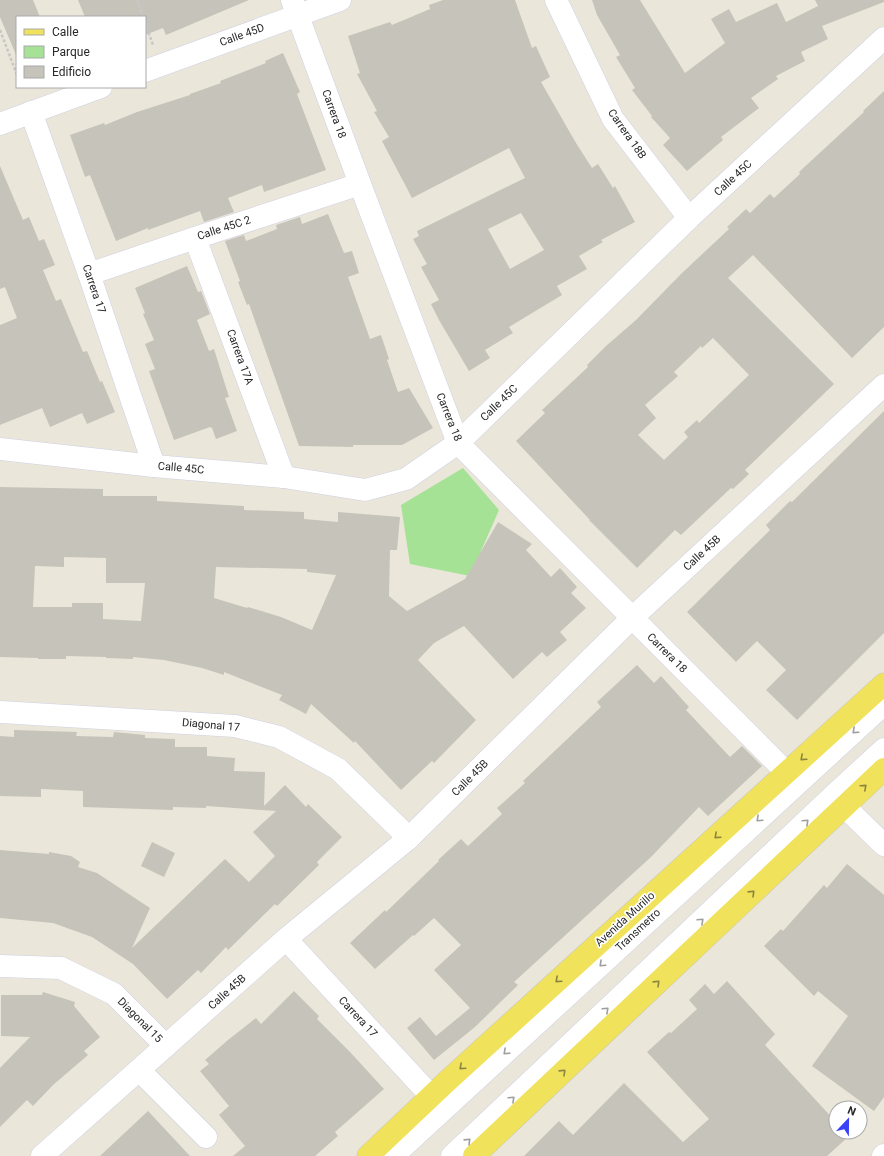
<svg xmlns="http://www.w3.org/2000/svg" width="884" height="1156" font-family="Roboto,sans-serif">
<style>
.green{fill:#a5e296}
.building{fill:#c6c3ba;fill-rule:evenodd}
.lines{fill:none;stroke-linecap:round;stroke-linejoin:round}
.minor-casing{stroke:#cfd0e2;stroke-width:23}
.major-casing{stroke:#c7c7c7;stroke-width:23}
.path{stroke:#c7c7c7;stroke-width:2.5;stroke-dasharray:3 2;stroke-linecap:butt}
.minor{stroke:#fff;stroke-width:22}
.major{stroke:#f0e25a;stroke-width:22}
.oneway{stroke:#9e9e9e}
.oneway2{stroke:#8c8541}
.labels{text-anchor:middle;dominant-baseline:central;stroke-width:3.5;stroke-linejoin:round;paint-order:stroke}
.street-label{font-size:11px;fill:#282828;stroke:#fff}
</style>
<rect width="100%" height="100%" fill="#ebe6da"/>
<polygon class="green" points="463,468 499,510 470,576 410,564 401,505"/>
<g class="building">
<polygon points="0,0 33,0 40,17 17,17 17,57 0,17"/>
<polygon points="78,0 249,0 166,35 163,28 145,35 145,17 85,17"/>
<path d="M443,0h72l17,48 4,-2 14,31 -9,5 35,61 16,25 6,-4 15,24 2,-2 20,36 -34,18 2,2 -24,14 8,13 -30,17 5,9 -53,32 4,6 -28,17 5,8 -21,13 -30,-51 -8,-16 8,-4 -18,-33 6,-3 -14,-25 6,-3 -2,-5 108,-53 -16,-30 -97,50 -30,-57 7,-4 -15,-25 3,-1 -20,-37 3,-1 -12,-37 42,-14 2,3 38,-16 -1,-4zM521,213l23,37 -34,19 -22,-40z"/>
<polygon points="592,0 640,0 685,73 725,43 711,19 729,9 736,22 777,3 786,22 818,6 815,0 884,0 884,2 822,26 828,39 801,52 805,61 776,76 778,79 751,98 759,108 721,137 723,140 687,171 663,145 670,138 651,117 652,116 632,90 635,88 616,57 620,55 597,15"/>
<polygon points="283,53 300,92 297,94 326,170 264,192 262,185 228,198 234,212 204,222 200,211 148,230 148,228 116,241 90,175 85,177 70,135 104,123 105,125 137,112 190,95 190,94 221,83 220,81 266,63 265,61"/>
<path d="M884,91v236l-32,31 -99,-103 -25,23 106,106 -89,86 4,4 -16,15 -2,-1 -50,47 -6,-5 -38,38 -48,-48h1l-74,-79 29,-28 -3,-3 46,-43 -1,-2 19,-19 30,-26 45,-46 48,-45 -2,-2 19,-18 4,4 20,-19 4,4 26,-24 -1,-2 65,-60 -1,-1zM713,338l36,37 -50,48 -2,-3 -13,12 4,5 -24,23 -26,-25 18,-17 -11,-13 33,-29 -4,-4 27,-26 1,2z"/>
<polygon points="0,166 23,220 29,217 39,241 44,239 55,265 43,270 56,301 61,299 83,352 87,351 100,382 102,381 115,412 87,424 82,413 50,427 42,408 0,425 0,325 17,318 5,287 0,289"/>
<polygon points="328,214 344,253 352,251 359,273 348,277 370,339 381,335 389,359 387,360 398,392 409,388 433,428 402,445 353,445 353,447 299,446 261,338 249,304 247,305 238,282 240,281 225,241 244,235 246,241 277,229 276,225 300,217 302,224"/>
<polygon points="187,266 198,292 201,291 210,314 197,320 209,351 214,349 229,397 225,398 237,431 216,439 212,428 210,427 174,440 149,371 155,369 145,344 154,340 143,314 145,313 135,288"/>
<polygon points="884,411 884,633 797,720 766,690 786,670 757,641 736,662 687,612 770,530 766,525 790,501 792,502"/>
<path d="M0,487l103,2v7h54v5l87,5v4l60,2v7l34,3v-10l62,5 -3,33h-7l-1,46 18,15 58,-32 33,-57 34,22 -6,6 25,27 9,-9 17,19 -6,6 15,15 -26,24 7,8 -20,17 -5,-5 -29,27 -49,-53 -30,17 -16,17 58,60 -42,43 -2,-2 -31,29 -46,-49 -1,2 -43,-39 -5,10 -27,-14 3,-5 -58,-23v3l-22,-7 -38,-8 -31,-3v2l-27,-1v-1l-40,-1v3h-28v-1l-38,-1zM64,557l42,1v25h39l-4,38 -38,-2v-16h-31v4h-39l2,-41 29,1zM216,567l91,2v3l29,3 -24,55 -31,-13 -33,-10 -1,1 -33,-10z"/>
<polygon points="637,665 654,683 661,676 689,707 686,710 730,757 742,746 762,766 708,816 699,807 651,857 514,982 518,985 475,1027 434,1060 407,1028 420,1017 436,1036 470,1008 434,970 461,945 434,918 414,936 413,935 375,969 350,943 385,910 386,912 439,861 438,860 461,839 468,846 502,814 497,808 525,783 523,781 601,707 597,702"/>
<polygon points="14,730 77,732 76,736 113,737 114,732 145,735 145,738 175,739 175,747 207,747 207,756 235,758 234,771 265,772 264,806 285,785 306,807 308,804 342,837 317,862 319,865 277,906 275,904 228,950 226,947 201,973 198,970 167,999 133,964 92,937 53,923 0,918 0,850 49,854 49,852 71,856 80,862 78,867 97,873 150,908 132,948 225,859 249,882 275,856 253,832 276,811 206,806 206,808 173,807 173,810 83,807 83,791 41,789 41,797 0,796 0,736 14,737"/>
<polygon points="152,842 175,853 164,877 141,866"/>
<polygon points="847,864 884,895 884,1097 874,1111 812,1066 848,1016 818,991 814,996 764,946 781,929 783,931 824,885 827,888"/>
<polygon points="727,981 775,1034 765,1045 836,1122 836,1132 845,1132 849,1136 827,1156 524,1156 559,1121 573,1135 624,1083 683,1142 709,1119 647,1052 669,1032 671,1033 697,1009 689,1000 705,984 714,994"/>
<polygon points="294,991 319,1016 317,1019 350,1052 384,1089 335,1132 338,1136 315,1156 233,1156 245,1146 219,1115 229,1106 200,1071 209,1064 205,1060 228,1040 256,1018 261,1024"/>
<polygon points="43,992 75,1002 74,1006 100,1037 84,1051 88,1055 53,1085 33,1106 27,1100 0,1127 0,1068 30,1037 1,1036 1,995 42,995"/>
<polygon points="148,1111 190,1156 100,1156"/>
</g>
<g class="lines">
<g class="minor-casing">
<g id="minor">
<polyline points="292,0 360,184 458,443 787,773"/>
<polyline points="556,0 613,119 689,218"/>
<polyline points="145,71 340,0"/>
<polyline points="31,112 89,274 154,466"/>
<polyline points="0,124 101,87"/>
<polyline points="195,238 284,477"/>
<polyline points="89,274 195,238 360,184"/>
<polyline points="0,449 154,466 284,477 365,490 406,479 458,443 689,218 884,38"/>
<polyline points="0,712 235,726 279,737 338,769 409,838"/>
<polyline points="844,806 884,845"/>
<polyline points="286,939 431,1096"/>
<polyline points="0,966 61,968 114,994 166,1046"/>
<polyline points="139,1070 206,1137"/>
<polyline points="42,1156 286,939 409,838 632,618 884,385"/>
<polyline points="393,1156 884,704"/>
<polyline points="452,1156 834,795 884,749"/>
<polyline points="883,1156 884,1155"/>
</g>
</g>
<g class="major-casing">
<g id="major">
<polyline points="368,1156 444,1084 884,684"/>
<polyline points="474,1156 884,769"/>
</g>
</g>
<g class="path">
<polyline points="137,0 143,17"/>
<polyline points="145,23 153,45"/>
<polyline points="0,30 17,75"/>
</g>
<use href="#minor" class="minor"/>
<use href="#major" class="major"/>
</g>
<defs><path id="oneway-chevron" d="M-2-3.5L2.5 0L-2 3.5" fill="none" stroke-width="1.6" stroke-linecap="round" stroke-linejoin="round"/></defs>
<g class="oneway">
<use href="#oneway-chevron" transform="translate(855 731) rotate(138)"/>
<use href="#oneway-chevron" transform="translate(759 819) rotate(137)"/>
<use href="#oneway-chevron" transform="translate(806 822) rotate(-43)"/>
<use href="#oneway-chevron" transform="translate(701 921) rotate(-43)"/>
<use href="#oneway-chevron" transform="translate(602 964) rotate(137)"/>
<use href="#oneway-chevron" transform="translate(606 1010) rotate(-43)"/>
<use href="#oneway-chevron" transform="translate(506 1052) rotate(138)"/>
<use href="#oneway-chevron" transform="translate(512 1099) rotate(-43)"/>
<use href="#oneway-chevron" transform="translate(468 1141) rotate(-44)"/>
</g>
<g class="oneway2">
<use href="#oneway-chevron" transform="translate(803 758) rotate(138)"/>
<use href="#oneway-chevron" transform="translate(864 787) rotate(-42)"/>
<use href="#oneway-chevron" transform="translate(717 836) rotate(138)"/>
<use href="#oneway-chevron" transform="translate(752 893) rotate(-44)"/>
<use href="#oneway-chevron" transform="translate(558 980) rotate(138)"/>
<use href="#oneway-chevron" transform="translate(657 983) rotate(-44)"/>
<use href="#oneway-chevron" transform="translate(462 1067) rotate(138)"/>
<use href="#oneway-chevron" transform="translate(563 1072) rotate(-44)"/>
</g>
<g class="labels">
<g class="street-label">
<text transform="translate(242 35) rotate(-20)">Calle 45D</text>
<text transform="translate(334 114) rotate(70)">Carrera 18</text>
<text transform="translate(627 134) rotate(55)">Carrera 18B</text>
<text transform="translate(733 178) rotate(-43)">Calle 45C</text>
<text transform="translate(224 228) rotate(-18)">Calle 45C 2</text>
<text transform="translate(94 289) rotate(71)">Carrera 17</text>
<text transform="translate(240 357) rotate(70)">Carrera 17A</text>
<text transform="translate(499 403) rotate(-44)">Calle 45C</text>
<text transform="translate(449 417) rotate(68)">Carrera 18</text>
<text transform="translate(181 468) rotate(5)">Calle 45C</text>
<text transform="translate(702 553) rotate(-43)">Calle 45B</text>
<text transform="translate(667 653) rotate(45)">Carrera 18</text>
<text transform="translate(211 725) rotate(5)">Diagonal 17</text>
<text transform="translate(470 778) rotate(-45)">Calle 45B</text>
<text transform="translate(625 919) rotate(-42)">Avenida Murillo</text>
<text transform="translate(638 930) rotate(-43)">Transmetro</text>
<text transform="translate(227 992) rotate(-42)">Calle 45B</text>
<text transform="translate(358 1017) rotate(47)">Carrera 17</text>
<text transform="translate(140 1020) rotate(45)">Diagonal 15</text>
</g>
</g>
<rect x="16" y="16" width="130" height="72" fill="#ffffff" stroke="#a9a9a9"/>
<rect x="24" y="29" width="20" height="6" fill="#f0e25a" stroke="#a9a9a9"/>
<text x="52" y="36" font-size="12" fill="#282828">Calle</text>
<rect x="24" y="46" width="20" height="12" fill="#a5e296" stroke="#a9a9a9"/>
<text x="52" y="56" font-size="12" fill="#282828">Parque</text>
<rect x="24" y="66" width="20" height="12" fill="#c6c3ba" stroke="#a9a9a9"/>
<text x="52" y="76" font-size="12" fill="#282828">Edificio</text>
<g transform="translate(848 1120) rotate(22)"><circle r="19" fill="#ffffff" stroke="#a9a9a9"/>
<path d="M0-3L7 15L0 10L-7 15Z" fill="#3941f9"/>
<text y="-6" font-size="11" font-weight="bold" text-anchor="middle" fill="#282828">N</text>
</g>
</svg>
